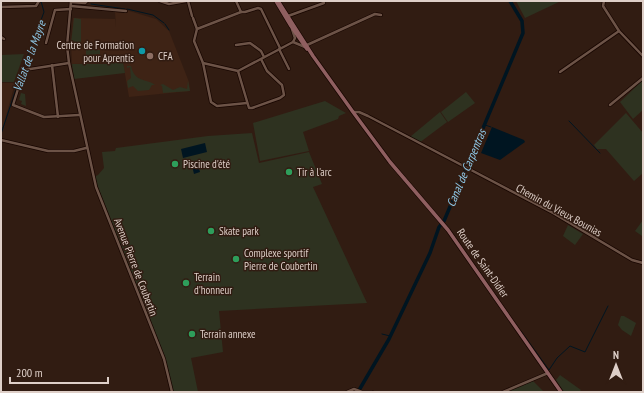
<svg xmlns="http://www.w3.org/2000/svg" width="644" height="393" font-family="'PT Sans Narrow',sans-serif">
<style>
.built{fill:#3e2315}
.green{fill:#2e3220}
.water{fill:#001521}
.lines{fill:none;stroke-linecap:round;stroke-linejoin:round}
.stream{stroke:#001521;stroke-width:1}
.canal{stroke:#001521;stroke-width:3.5}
.street-casing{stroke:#180601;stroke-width:4}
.secondary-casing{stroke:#180601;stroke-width:5}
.street{stroke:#6c5347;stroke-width:2.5}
.secondary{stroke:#8f5f60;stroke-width:3.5}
.culture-dot{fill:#0f9aa8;stroke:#311c12;stroke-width:1.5}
.education-dot{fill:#8d6e63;stroke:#311c12;stroke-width:1.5}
.leisure-dot{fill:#2e9e5b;stroke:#311c12;stroke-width:1.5}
.labels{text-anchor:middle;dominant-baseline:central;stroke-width:3;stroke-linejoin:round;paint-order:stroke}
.poi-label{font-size:11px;fill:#decfc8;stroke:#311c12;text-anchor:start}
.street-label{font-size:11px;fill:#decfc8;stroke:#311c12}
.water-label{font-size:12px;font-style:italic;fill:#8ec7e6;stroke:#311c12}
</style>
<rect width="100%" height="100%" fill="#311c12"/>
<g class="built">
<polygon points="126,10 156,19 169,31 189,82 190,91 129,97 123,63 72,64 71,43 73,18 115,19 116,27 115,12 125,13"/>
<polygon points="1,83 15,83 3,127 1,127"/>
</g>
<g class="green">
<polygon points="516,1 561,1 525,18"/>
<polygon points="74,18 81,19 81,44 71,43"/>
<polygon points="86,44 92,44 92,50 100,50 100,54 86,55"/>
<polygon points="24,54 14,82 1,82 1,55"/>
<polygon points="123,62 125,73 74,79 72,64 107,64"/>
<path d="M127,66h4c4,17 15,12 24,19h-3l-3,5 -11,1 -5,-5 -5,2 -1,-7 4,-3 -1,-11 -3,1z"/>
<polygon points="643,80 643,110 633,119 620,102"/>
<polygon points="188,81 190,91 163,93 162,86 160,85 163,84 173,90 180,87 187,89"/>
<polygon points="466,92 475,103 448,122 441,112"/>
<polygon points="21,93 25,94 26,106 21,104 22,101 19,100"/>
<polygon points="325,101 346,113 339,116 338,119 303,132 309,151 260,161 253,123"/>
<polygon points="440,112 447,122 419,143 410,137"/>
<polygon points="626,113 643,133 643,173 634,181 606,149 597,149 594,145"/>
<polygon points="252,133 259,163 309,152 322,184 313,187 367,303 219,311 223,352 191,358 198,392 173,392 165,357 94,177 98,175 104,168 102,152 115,151 116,148 208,136"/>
<polygon points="643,220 643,235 642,236 635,231"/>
<polygon points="568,225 583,234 575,245 563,236"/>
<polygon points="621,316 624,316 636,323 631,336 622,330 618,325"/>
<polygon points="560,375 581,390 579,392 564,392 556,380"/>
<polygon points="532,380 544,392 505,392"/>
</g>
<g class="water">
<polygon points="492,127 524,140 525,142 500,160 481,153"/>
<polygon points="205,143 207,152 183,158 181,149"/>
<polygon points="197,161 200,172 194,174 191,162"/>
</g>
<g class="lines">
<g class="stream">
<polyline points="91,4 125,9"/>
<polyline points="127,9 153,15 164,23"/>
<polyline points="165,24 169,30"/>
<polyline points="569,121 600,153"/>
<polyline points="485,125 491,127"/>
<polyline points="1,134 23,68 44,12 41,1"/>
<polyline points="521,331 549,370 557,358 570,346 585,352 608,306"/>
<polyline points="382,334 390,336"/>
</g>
<polyline class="canal" points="358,392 389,339 430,253 439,227 444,221 523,33 522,21 510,1"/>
<g class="street-casing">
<g id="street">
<polyline points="71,1 67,46 69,63 96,187 164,359 172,392"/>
<polyline points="160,1 169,4 186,1"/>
<polyline points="188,1 192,16"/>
<polyline points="236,1 241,12"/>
<polyline points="604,1 603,6 619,31 643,56"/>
<polyline points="71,2 85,3 87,1"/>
<polyline points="71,6 126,11"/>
<polyline points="1,7 36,6 39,1"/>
<polyline points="288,16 324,3"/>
<polyline points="193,18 197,29"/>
<polyline points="1,37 4,39"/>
<polyline points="293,42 305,47"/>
<polyline points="46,43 55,10 71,9"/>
<polyline points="236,45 250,43 261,51 264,57"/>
<polyline points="307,45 375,14 381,15"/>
<polyline points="279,49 289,69"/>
<polyline points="69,63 24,70 13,105 44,117 79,115"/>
<polyline points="203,63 238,71 293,42 295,38 292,29"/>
<polyline points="52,65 58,117"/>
<polyline points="238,71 249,108 252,108 280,98 284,95 282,85 267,71 261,59"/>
<polyline points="560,72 619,31"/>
<polyline points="247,103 217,106 211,102 203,63 194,41 197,29 241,12 245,12 258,8 261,9 280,48"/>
<polyline points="610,105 643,78"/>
<polyline points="353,112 359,112 368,116 553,213 632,260 643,263"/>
<polyline points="1,140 48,151 74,151 86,148"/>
<polyline points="347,392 354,389 362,392 372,392"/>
<polyline points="503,392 548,373"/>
</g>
</g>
<g class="secondary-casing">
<g id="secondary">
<polyline points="276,1 291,26 307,49"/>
<polyline points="278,1 313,56 353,112 390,162 448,230 561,392"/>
</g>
</g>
<use href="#street" class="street"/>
<use href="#secondary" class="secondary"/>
</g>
<circle class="culture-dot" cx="142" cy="51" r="4"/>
<circle class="education-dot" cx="150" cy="56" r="4"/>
<g class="leisure-dot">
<circle cx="175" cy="164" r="4"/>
<circle cx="289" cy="172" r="4"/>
<circle cx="211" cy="231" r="4"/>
<circle cx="236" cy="259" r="4"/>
<circle cx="186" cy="283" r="4"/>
<circle cx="192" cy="334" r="4"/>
</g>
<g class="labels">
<g class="poi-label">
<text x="134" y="45" text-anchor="end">Centre de Formation<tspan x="134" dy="13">pour Aprentis</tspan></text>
<text x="158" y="56">CFA</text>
<text x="183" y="164">Piscine d'été</text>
<text x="297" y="172">Tir à l'arc</text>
<text x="219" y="231">Skate park</text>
<text x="244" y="253">Complexe sportif<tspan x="244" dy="13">Pierre de Coubertin</tspan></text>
<text x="194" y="277">Terrain<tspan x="194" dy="13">d'honneur</tspan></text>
<text x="200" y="334">Terrain annexe</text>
</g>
<g class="street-label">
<text transform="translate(559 210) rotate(29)">Chemin du Vieux Bounias</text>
<text transform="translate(483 263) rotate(55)">Route de Saint-Didier</text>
<text transform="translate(136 267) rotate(69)">Avenue Pierre de Coubertin</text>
</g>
<g class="water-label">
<text transform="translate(29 56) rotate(-70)">Vallat de la Mayre</text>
<text transform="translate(466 168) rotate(-67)">Canal de Carpentras</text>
</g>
</g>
<rect width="644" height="393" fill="none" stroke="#decfc8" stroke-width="4"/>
<g transform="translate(616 365)" stroke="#311c12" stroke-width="3" paint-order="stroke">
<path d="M0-3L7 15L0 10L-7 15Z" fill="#decfc8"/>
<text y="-6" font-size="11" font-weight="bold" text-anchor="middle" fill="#decfc8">N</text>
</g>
<path d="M10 377v6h98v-6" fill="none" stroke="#decfc8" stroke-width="2"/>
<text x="16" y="377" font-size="12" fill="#decfc8" stroke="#311c12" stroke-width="3" paint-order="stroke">200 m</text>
</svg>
